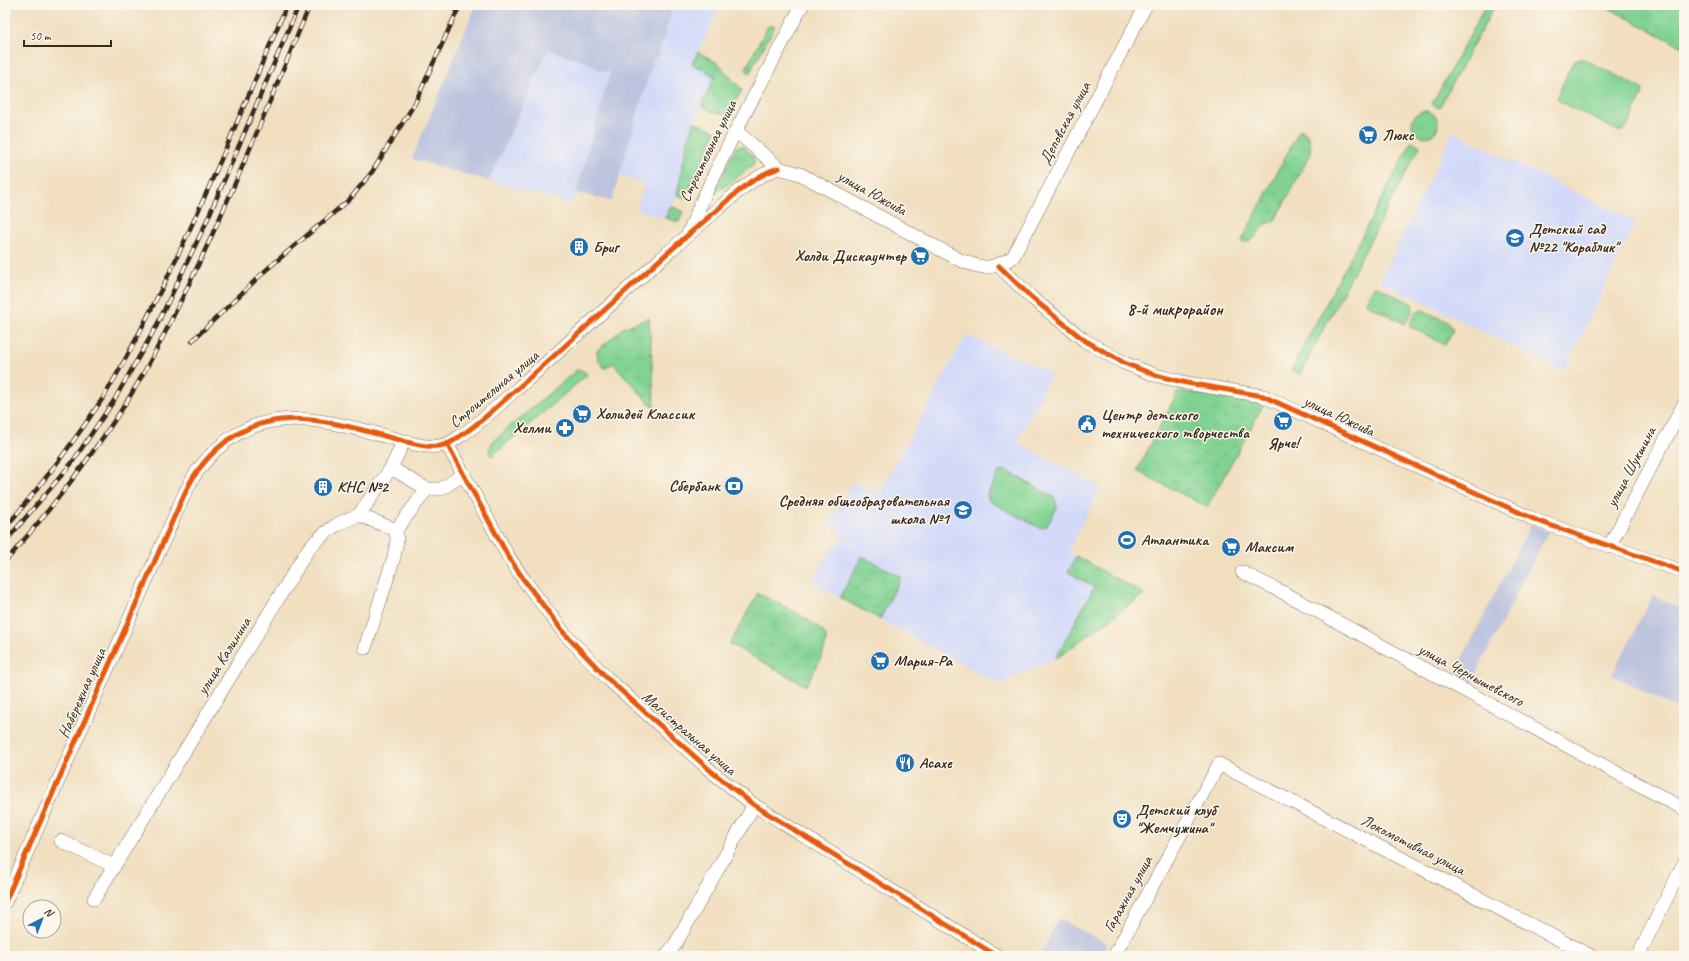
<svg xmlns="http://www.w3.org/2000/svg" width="1689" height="961" font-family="Caveat,sans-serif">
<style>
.built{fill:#d2d9f9}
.industrial{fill:#bcc3de}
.grass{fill:url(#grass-tufts);stroke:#5e7e58}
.park{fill:url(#park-crowns);stroke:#5e7e58}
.pitch{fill:#82d393;stroke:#5e7e58}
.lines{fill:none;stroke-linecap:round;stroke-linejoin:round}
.minor-casing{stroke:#7b6957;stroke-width:14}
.minor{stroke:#fff;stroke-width:13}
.rail-casing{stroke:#3b2a1e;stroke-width:4.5}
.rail{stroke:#fbf7ec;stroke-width:3;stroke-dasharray:9;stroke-linecap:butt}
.cycleway-casing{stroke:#fbf7ec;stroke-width:8}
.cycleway{stroke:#e8590c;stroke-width:5}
.labels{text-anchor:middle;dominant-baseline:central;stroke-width:3;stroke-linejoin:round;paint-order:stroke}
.street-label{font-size:16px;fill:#3b2a1e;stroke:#fbf7ec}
.poi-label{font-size:16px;font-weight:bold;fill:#3b2a1e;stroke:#fbf7ec;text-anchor:start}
.neighbourhood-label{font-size:17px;font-weight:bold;fill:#3b2a1e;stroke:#fbf7ec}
</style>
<defs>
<pattern id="grass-tufts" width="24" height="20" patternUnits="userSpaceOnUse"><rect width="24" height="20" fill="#82d393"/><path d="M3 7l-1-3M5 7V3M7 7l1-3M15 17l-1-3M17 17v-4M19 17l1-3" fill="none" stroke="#71b57e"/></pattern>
<pattern id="park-crowns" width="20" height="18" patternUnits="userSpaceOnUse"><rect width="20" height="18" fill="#82d393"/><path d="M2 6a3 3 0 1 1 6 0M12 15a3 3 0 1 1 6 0" fill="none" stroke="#71b57e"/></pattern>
</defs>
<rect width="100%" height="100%" fill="#fbf7ec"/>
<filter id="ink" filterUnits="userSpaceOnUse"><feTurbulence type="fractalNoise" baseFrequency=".025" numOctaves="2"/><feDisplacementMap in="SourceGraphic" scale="8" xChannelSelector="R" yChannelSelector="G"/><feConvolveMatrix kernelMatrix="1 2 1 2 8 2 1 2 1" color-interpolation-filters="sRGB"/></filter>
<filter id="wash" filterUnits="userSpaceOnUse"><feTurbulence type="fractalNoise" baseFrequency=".012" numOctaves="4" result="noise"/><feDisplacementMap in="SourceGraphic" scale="16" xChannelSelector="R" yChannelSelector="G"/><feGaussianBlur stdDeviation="0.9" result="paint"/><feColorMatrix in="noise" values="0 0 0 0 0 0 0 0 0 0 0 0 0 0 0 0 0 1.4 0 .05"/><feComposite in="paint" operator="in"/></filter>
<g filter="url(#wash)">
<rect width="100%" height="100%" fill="#f1dfc0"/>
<g class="built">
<polygon points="673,5 721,5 692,64 715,76 689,134 677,195 665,218 637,209 644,184 619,176 654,57 658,58"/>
<polygon points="548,50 590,64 600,70 610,73 572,204 489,181 519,117"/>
<polygon points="1453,132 1636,222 1564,371 1380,281"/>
<polygon points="966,335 1051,373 1017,443 1101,487 1068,552 1144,594 1063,654 999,684 812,582 832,548 835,549 843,534 829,525 852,483 879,494"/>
</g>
<g class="industrial">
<polygon points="476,5 673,5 658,58 654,57 612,201 576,193 610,73 600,70 590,64 548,50 489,181 412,159"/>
<polygon points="1531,524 1548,532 1469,687 1452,678"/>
<polygon points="1653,595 1681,609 1684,604 1684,712 1612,675"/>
<polygon points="1058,919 1107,943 1101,956 1040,956"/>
</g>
<g class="grass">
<polygon points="1486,5 1495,5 1439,108 1432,104"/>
<polygon points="1605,5 1684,5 1684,48 1605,6"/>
<polygon points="768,26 775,26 749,74 746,68"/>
<polygon points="698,52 719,64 742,90 729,114 715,113 701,106 715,76 692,64"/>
<circle cx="1425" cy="124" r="13"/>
<polygon points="694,122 716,131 685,198 677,195 689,134"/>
<polygon points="1412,141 1420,146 1300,374 1291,370"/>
<polygon points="743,146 752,155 755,164 712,196 736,147"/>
<polygon points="671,206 683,212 679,222 665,218"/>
<polygon points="649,318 655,410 613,363 605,369 598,360 597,351 623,328"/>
<polygon points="578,369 585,372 587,375 492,456 489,452 492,442"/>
<path d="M758,593c12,7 67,31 68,45 1,13 -14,36 -20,48l-76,-42z"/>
</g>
<g class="park">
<path d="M1300,129c10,5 11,15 10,26l-36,67c-19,1 -12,21 -33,20z"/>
<polygon points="1375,285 1412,304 1413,310 1405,324 1365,303"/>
<polygon points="1423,310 1448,322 1453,330 1445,345 1409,326 1416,312"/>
<polygon points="1178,391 1264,404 1207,507 1137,471"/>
<polygon points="862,556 901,577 880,619 840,598"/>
<polygon points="1076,556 1144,594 1063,654 1056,658 1094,587 1068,572"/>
</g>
<g class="pitch">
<polygon points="1577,59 1583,59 1639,87 1643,90 1642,96 1627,127 1623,131 1618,131 1561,102 1557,99 1558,94 1573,62"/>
<polygon points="1003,470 1007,471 1055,498 1057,507 1047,526 1040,528 989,501 987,495 999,472"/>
</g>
</g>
<g filter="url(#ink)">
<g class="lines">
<g class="minor-casing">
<g id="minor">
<path d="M736,131l43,37 21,6 160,86c24,9 30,11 53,-3l133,-252"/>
<path d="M689,232c31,-78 75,-152 113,-227"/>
<polyline points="999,266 1032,298 1084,340 1124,363 1155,375 1187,383 1263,396 1538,521 1684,572"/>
<polyline points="447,444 508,556 524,580 564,633 607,678 712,772 754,805 997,956"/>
<polyline points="391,468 427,489"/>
<polyline points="359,515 391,468 404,441"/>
<polyline points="1609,547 1684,404"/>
<polyline points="1242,572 1282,592 1684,809"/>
<polyline points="365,648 394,557 397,540 396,530 427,489 441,489 464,474"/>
<polyline points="61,841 114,866"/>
<path d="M94,899l215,-351c17,-17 27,-25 50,-33l37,15"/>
<path d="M5,902l174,-396c5,-11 10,-23 17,-33 52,-73 118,-57 192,-36 18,4 41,14 59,7 4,-1 9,-5 13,-8 21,-13 38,-31 57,-47 46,-41 91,-82 136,-123 21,-19 43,-38 65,-57 18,-16 38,-34 61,-41"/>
<polyline points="666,956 676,943 754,805"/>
<polyline points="1114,956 1219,764 1591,956"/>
<polyline points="1638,956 1684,863"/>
</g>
</g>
<use href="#minor" class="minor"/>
<g class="rail-casing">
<g id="rail">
<polyline points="192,341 266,270 350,199 372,172 415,103 460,5"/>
<path d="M5,528c35,-41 68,-85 98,-130 23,-37 42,-76 61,-114 45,-92 83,-186 123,-279"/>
<polyline points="5,542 71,464 113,402 156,327 205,225 299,5"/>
<path d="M5,562c42,-48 82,-99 117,-153 26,-40 47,-84 68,-127 44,-91 81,-184 120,-277"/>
</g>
</g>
<use href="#rail" class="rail"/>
<g class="cycleway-casing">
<g id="cycleway">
<polyline points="999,266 1032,298 1084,340 1124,363 1155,375 1187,383 1263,396 1538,521 1684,572"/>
<polyline points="447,444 508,556 524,580 564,633 607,678 712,772 754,805 997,956"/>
<path d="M5,902l174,-396c5,-11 10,-23 17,-33 52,-73 118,-57 192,-36 18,4 41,14 59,7 4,-1 9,-5 13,-8 21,-13 38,-31 57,-47 46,-41 91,-82 136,-123 21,-19 43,-38 65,-57 18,-16 38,-34 61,-41"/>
</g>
</g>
<use href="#cycleway" class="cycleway"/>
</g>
</g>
<defs>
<g id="supermarket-disc" transform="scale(1)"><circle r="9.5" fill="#1f6fb2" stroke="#fbf7ec"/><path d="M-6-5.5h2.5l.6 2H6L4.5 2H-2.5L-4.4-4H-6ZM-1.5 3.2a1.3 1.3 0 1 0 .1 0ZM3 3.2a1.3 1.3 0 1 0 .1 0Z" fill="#fff"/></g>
<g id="school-disc" transform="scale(1)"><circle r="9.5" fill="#1f6fb2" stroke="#fbf7ec"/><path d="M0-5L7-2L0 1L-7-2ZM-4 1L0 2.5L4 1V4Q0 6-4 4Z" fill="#fff"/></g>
<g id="building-disc" transform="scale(1)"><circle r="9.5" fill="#1f6fb2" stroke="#fbf7ec"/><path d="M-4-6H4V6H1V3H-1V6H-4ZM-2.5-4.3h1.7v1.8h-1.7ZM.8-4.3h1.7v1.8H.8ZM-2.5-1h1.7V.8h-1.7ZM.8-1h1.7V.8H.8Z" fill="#fff"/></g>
<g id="civic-disc" transform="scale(1)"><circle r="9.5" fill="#1f6fb2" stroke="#fbf7ec"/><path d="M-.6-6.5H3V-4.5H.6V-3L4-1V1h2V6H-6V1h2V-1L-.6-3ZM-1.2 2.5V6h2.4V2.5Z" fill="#fff"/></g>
<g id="pharmacy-disc" transform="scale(1)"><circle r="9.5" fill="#1f6fb2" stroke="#fbf7ec"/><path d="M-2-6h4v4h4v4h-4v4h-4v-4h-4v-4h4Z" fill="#fff"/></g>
<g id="bank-disc" transform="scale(1)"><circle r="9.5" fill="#1f6fb2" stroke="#fbf7ec"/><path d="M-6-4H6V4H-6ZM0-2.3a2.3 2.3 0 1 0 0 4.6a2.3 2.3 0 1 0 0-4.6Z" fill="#fff"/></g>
<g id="stadium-disc" transform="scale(1)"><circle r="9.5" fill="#1f6fb2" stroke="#fbf7ec"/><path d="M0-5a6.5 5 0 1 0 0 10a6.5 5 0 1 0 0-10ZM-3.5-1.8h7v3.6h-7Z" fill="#fff"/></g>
<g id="restaurant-disc" transform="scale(1)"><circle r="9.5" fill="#1f6fb2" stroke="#fbf7ec"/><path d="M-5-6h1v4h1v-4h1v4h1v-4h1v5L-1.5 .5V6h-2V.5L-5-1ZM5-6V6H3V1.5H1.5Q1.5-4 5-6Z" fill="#fff"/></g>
<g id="theatre-disc" transform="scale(1)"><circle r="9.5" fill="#1f6fb2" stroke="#fbf7ec"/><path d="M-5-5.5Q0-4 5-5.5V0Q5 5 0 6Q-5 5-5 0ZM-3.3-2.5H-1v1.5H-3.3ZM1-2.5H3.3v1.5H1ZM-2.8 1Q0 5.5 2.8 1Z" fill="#fff"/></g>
</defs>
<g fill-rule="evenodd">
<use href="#supermarket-disc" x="1368" y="135"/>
<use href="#school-disc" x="1515" y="238"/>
<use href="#building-disc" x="579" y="247"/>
<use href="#supermarket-disc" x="920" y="256"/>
<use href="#supermarket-disc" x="582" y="414"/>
<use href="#supermarket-disc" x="1283" y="421"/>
<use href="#civic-disc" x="1087" y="424"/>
<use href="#pharmacy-disc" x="565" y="428"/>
<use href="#bank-disc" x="734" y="486"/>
<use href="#building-disc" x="323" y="487"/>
<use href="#school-disc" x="963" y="510"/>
<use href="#stadium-disc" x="1127" y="540"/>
<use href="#supermarket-disc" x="1231" y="547"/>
<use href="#supermarket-disc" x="880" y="661"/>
<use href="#restaurant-disc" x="905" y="763"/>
<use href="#theatre-disc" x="1122" y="819"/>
</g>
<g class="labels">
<g class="street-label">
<text transform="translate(1065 123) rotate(-62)">Деповская улица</text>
<text transform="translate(708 151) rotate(-64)">Строительная улица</text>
<text transform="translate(872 193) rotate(29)">улица Южсиба</text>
<text transform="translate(494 389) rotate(-40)">Строительная улица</text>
<text transform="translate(1339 416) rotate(25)">улица Южсиба</text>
<text transform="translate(1631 467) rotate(-62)">улица Шукшина</text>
<text transform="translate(224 656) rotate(-58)">улица Калинина</text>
<text transform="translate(1471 675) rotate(28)">улица Чернышевского</text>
<text transform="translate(82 693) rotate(-66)">Набережная улица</text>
<text transform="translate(689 733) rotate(41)">Магистральная улица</text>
<text transform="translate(1413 845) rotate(27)">Локомотивная улица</text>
<text transform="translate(1128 894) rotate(-61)">Гаражная улица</text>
</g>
<g class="poi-label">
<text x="1382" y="135">Люкс</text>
<text x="1529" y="229">Детский сад<tspan x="1529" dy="18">№22 "Кораблик"</tspan></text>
<text x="593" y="247">Бриг</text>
<text x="906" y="256" text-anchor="end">Холди Дискаунтер</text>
<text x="596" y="414">Холидей Классик</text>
<text x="1101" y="415">Центр детского<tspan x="1101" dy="18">технического творчества</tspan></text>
<text x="551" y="428" text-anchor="end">Хелми</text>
<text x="1283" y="443" text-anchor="middle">Ярче!</text>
<text x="720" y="486" text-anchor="end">Сбербанк</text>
<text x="337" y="487">КНС №2</text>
<text x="949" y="501" text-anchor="end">Средняя общеобразовательная<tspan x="949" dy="18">школа №1</tspan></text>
<text x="1141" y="540">Атлантика</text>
<text x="1245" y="547">Максим</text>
<text x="894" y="661">Мария-Ра</text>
<text x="919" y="763">Асахе</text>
<text x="1136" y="810">Детский клуб<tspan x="1136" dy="18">"Жемчужина"</tspan></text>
</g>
<g class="neighbourhood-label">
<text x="1175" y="309">8-й микрорайон</text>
</g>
</g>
<rect width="1689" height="961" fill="none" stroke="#fbf7ec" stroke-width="20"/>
<g transform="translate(42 919) rotate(42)"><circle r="19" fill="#fbf7ec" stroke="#aea59a"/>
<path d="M0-3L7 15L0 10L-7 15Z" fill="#1f6fb2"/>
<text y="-6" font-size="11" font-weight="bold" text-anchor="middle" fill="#3b2a1e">N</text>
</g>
<path d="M24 40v6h87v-6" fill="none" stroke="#3b2a1e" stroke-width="2"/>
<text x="30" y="40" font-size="12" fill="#3b2a1e" stroke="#fbf7ec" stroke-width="3" paint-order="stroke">50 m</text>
</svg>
